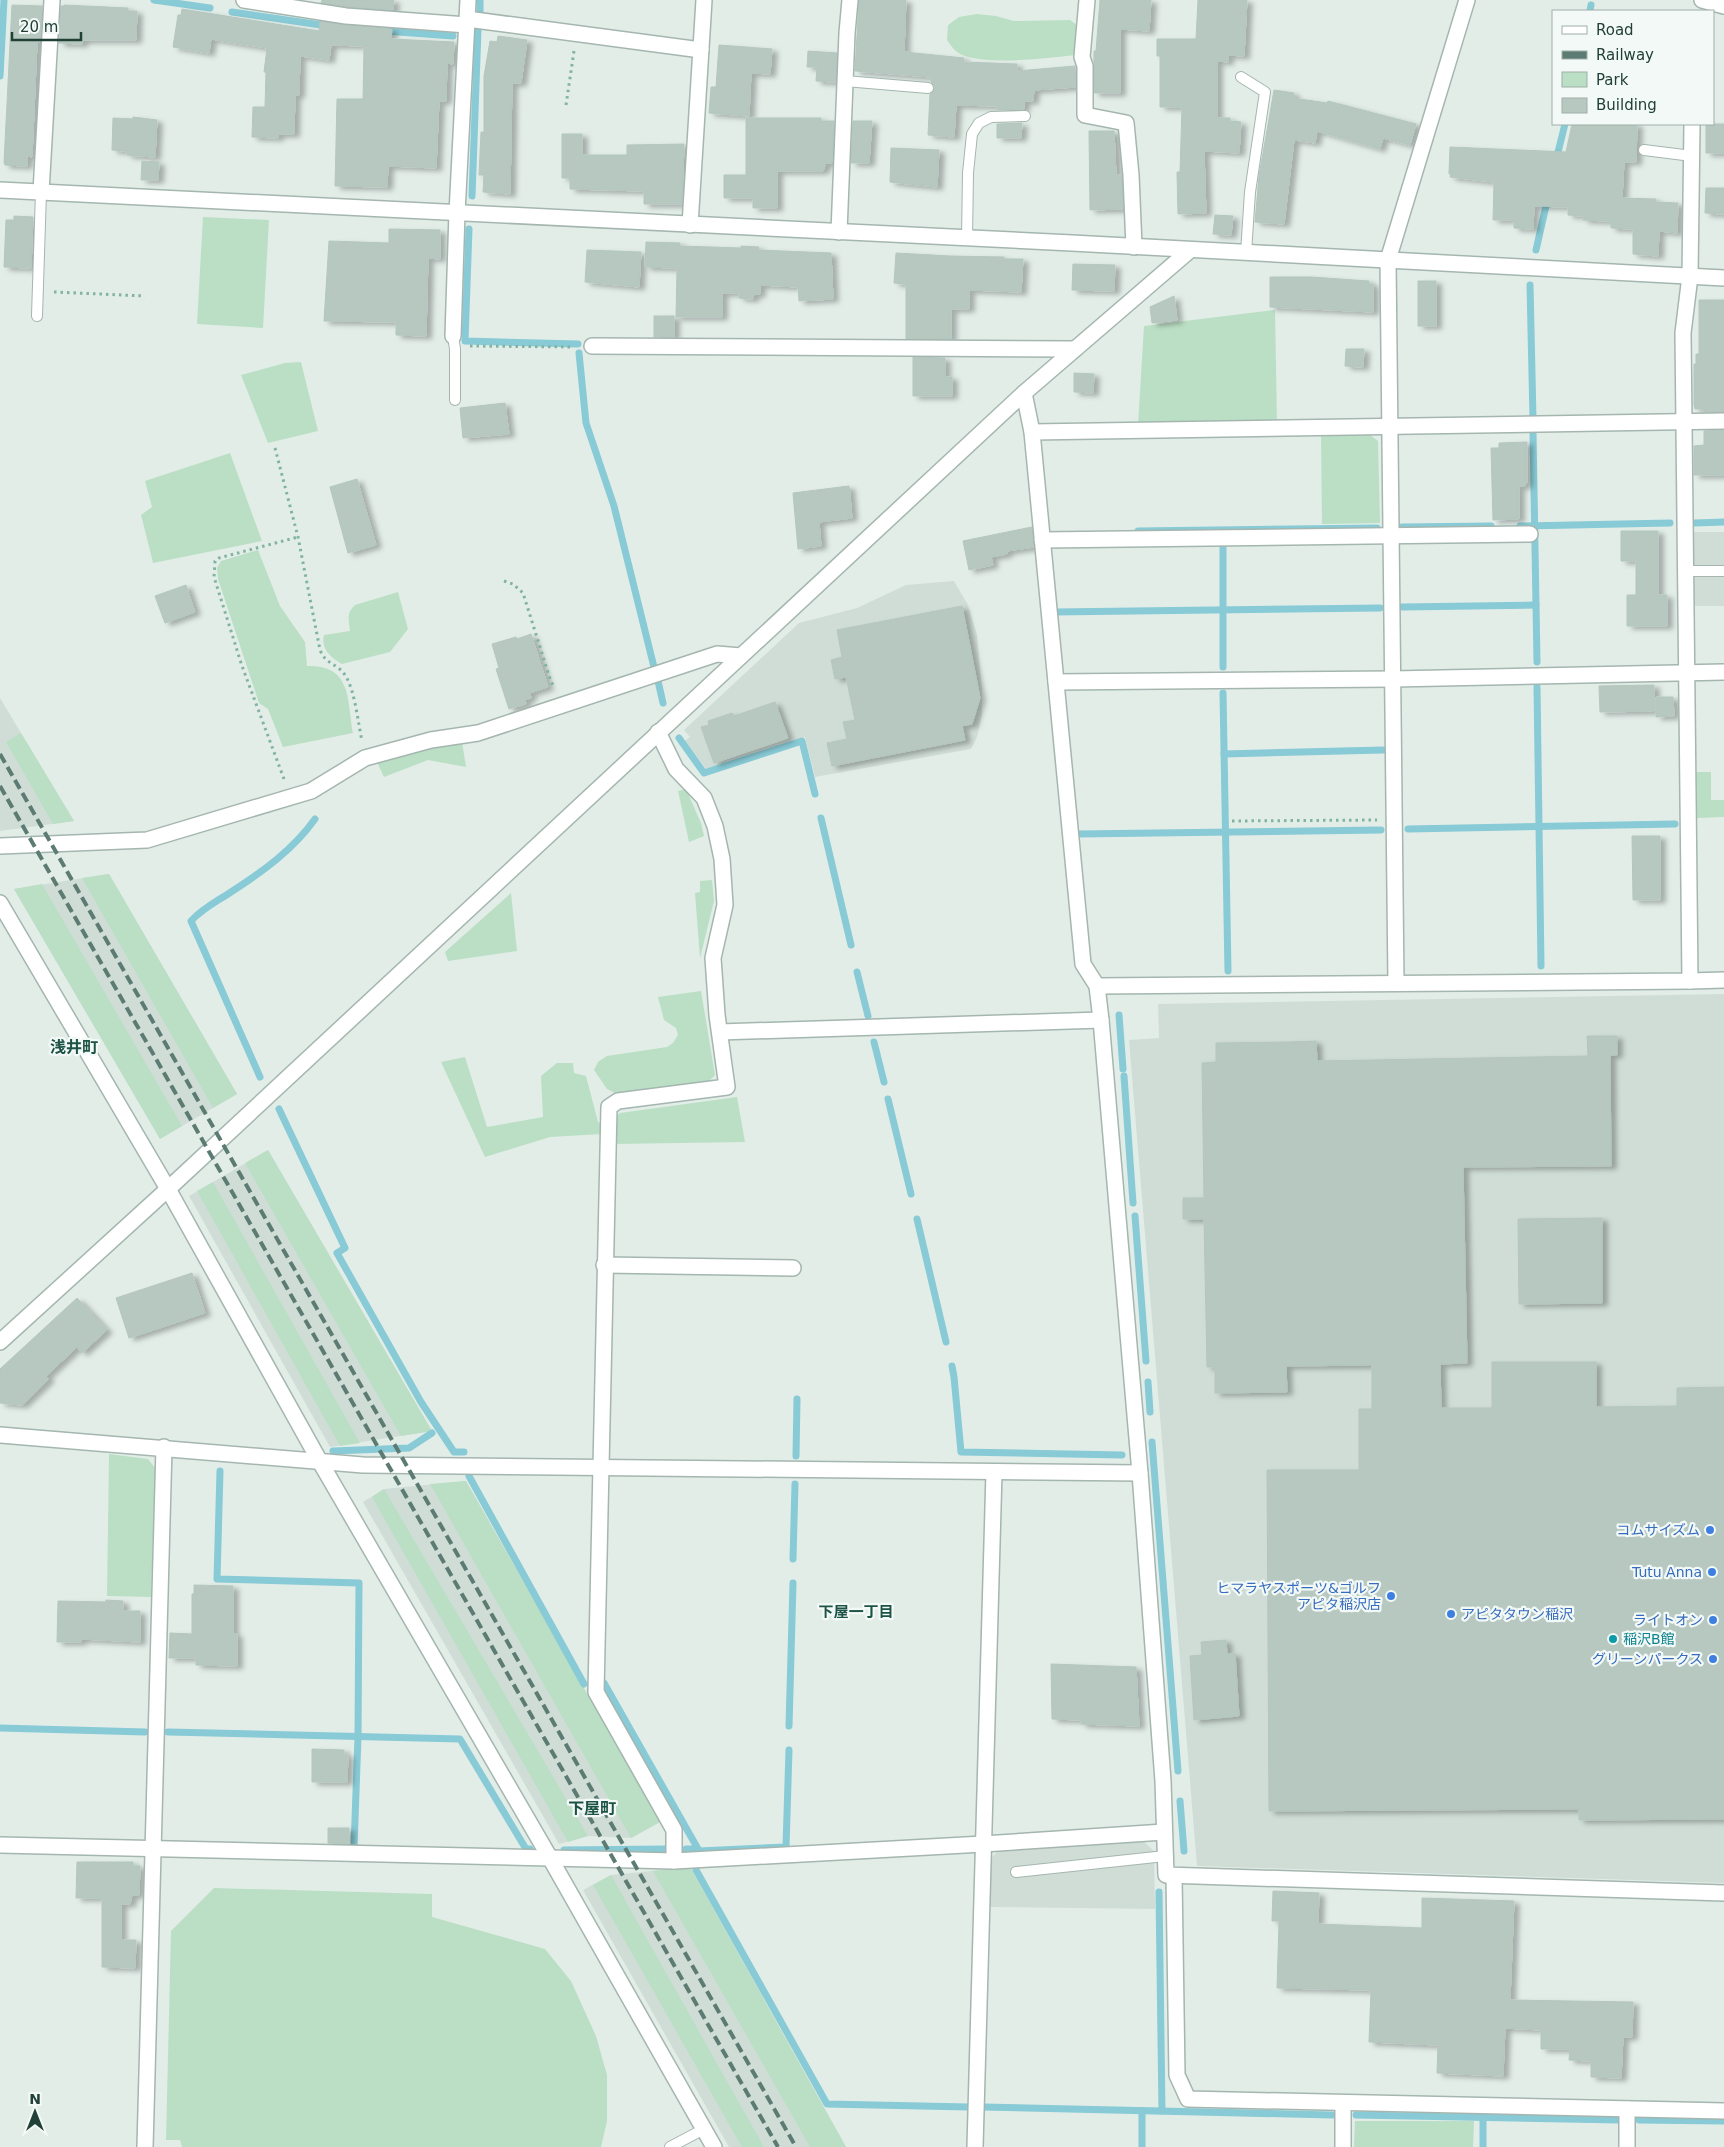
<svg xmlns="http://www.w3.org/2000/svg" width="1724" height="2147" font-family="'DejaVu Sans','Noto Sans JP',sans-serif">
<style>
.built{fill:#d0ddd7}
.green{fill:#badfc4}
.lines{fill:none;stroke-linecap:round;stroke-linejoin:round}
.stream{stroke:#88cad5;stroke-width:7}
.building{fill:#b7c8c1;stroke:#b4c7bf;filter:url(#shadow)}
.service-casing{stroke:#a4b6af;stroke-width:12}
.minor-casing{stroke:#a4b6af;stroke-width:18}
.tertiary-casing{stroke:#a4b6af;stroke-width:18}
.path{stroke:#81b3a2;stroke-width:3;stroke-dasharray:2.5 4;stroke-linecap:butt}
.service{stroke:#fff;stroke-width:10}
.minor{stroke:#fff;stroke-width:15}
.tertiary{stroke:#fff;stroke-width:15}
.rail{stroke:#5c7b72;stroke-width:4;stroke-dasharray:10 5;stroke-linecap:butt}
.shop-dot{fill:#3f7fe0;stroke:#f3f9f6;stroke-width:2}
.culture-dot{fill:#0f9aa8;stroke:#f3f9f6;stroke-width:2}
.labels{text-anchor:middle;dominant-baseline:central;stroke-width:4.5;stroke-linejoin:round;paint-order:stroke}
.shop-label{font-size:14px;fill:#366cbe;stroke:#f3f9f6;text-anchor:end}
.culture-label{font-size:14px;fill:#0d838f;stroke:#f3f9f6;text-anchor:start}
.neighbourhood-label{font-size:15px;font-weight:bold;fill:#1c5345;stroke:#f3f9f6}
.quarter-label{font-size:16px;font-weight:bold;fill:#1c5345;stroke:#f3f9f6}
</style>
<defs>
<filter id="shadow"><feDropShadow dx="5.5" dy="3" stdDeviation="2.5" flood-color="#0004"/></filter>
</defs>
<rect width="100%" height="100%" fill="#e2ede8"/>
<g class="built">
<polygon points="1693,532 1724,532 1724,606 1694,606"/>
<polygon points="954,581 968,605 977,635 982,689 982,715 977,737 971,749 815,777 805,737 707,770 685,741 690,737 684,730 799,623 857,608 906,585"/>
<polygon points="0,698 21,733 74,821 0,831"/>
<polygon points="109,874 237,1094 160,1139 14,889"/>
<polygon points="1724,994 1724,1883 1197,1866 1129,1040 1159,1038 1158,1004"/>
<polygon points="268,1150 432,1431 330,1447 189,1196"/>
<polygon points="466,1481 660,1822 631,1838 588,1836 559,1844 363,1502 384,1489"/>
<polygon points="1144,1842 1154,1851 1155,1909 989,1907 990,1859 998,1851"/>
<polygon points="690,1867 846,2147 729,2147 583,1890 611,1875"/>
</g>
<g class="green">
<path d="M977,14l19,2 18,5 56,-1 7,5 2,8 -3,22c-26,3 -98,12 -119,-3 -4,-3 -7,-8 -10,-12l1,-15 11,-8z"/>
<polygon points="203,217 269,220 263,328 197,324"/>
<polygon points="1275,310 1277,423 1138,425 1144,326"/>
<polygon points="301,362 318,431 268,443 241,375 285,363"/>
<polygon points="1370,435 1378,441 1380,523 1322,524 1321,436"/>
<polygon points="230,453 262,541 153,563 141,515 152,507 145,481"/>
<path d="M258,550l22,56 25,36 2,24c45,-1 40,33 46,67l-70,14 -15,-38 -9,-6 -41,-124 -1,-11 4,-7z"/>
<path d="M398,592l10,37 -18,23 -48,12c-12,-7 -21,-15 -18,-29l26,-4c-1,-11 -4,-18 5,-26z"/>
<polygon points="21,733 74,821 53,824 6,742"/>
<polygon points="462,742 466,767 428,760 384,777 376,760 425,747"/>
<polygon points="1696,772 1711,772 1711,800 1724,800 1724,817 1697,818"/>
<polygon points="686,789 701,823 704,836 689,842 678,791"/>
<polygon points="109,874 237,1094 213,1108 82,878"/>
<polygon points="712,880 714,901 700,958 695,893 700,892 700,881"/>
<polygon points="42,884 182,1126 160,1139 14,889"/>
<polygon points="511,893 517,951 448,961 445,952"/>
<polygon points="701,991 715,1075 709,1081 615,1093 607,1089 594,1070 598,1062 607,1056 667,1047 673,1043 678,1035 676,1028 664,1020 658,997"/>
<polygon points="465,1057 487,1127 543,1117 541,1076 557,1063 573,1063 574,1073 586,1076 598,1122 600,1123 602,1134 550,1137 485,1157 441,1062"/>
<polygon points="737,1097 745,1142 613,1144 614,1119 620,1113"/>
<polygon points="268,1150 432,1431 401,1436 245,1163"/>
<polygon points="213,1182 360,1443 340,1446 197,1191"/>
<polygon points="109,1454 148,1459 155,1468 151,1597 107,1596"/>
<polygon points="466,1481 660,1822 631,1838 430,1484"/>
<polygon points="384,1489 588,1836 568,1842 372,1497"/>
<polygon points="690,1867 846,2147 810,2147 653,1871"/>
<polygon points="611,1875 764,2147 742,2147 593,1885"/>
<polygon points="214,1888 432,1894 432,1917 545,1949 571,1981 596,2036 607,2075 607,2121 601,2147 182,2147 180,2140 166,2140 171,1931"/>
<polygon points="1355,2121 1474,2121 1473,2147 1354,2147"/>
</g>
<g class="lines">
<g class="stream">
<polyline points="154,0 210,8"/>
<polyline points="1590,11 1591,5"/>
<polyline points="232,12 328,26"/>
<polyline points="480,12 480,0"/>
<polyline points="384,31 453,36"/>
<polyline points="0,76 4,0"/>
<polyline points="1556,160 1565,124"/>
<polyline points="472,196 478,29"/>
<polyline points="469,229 465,341 578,344"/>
<polyline points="1536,250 1548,197"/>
<polyline points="1530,285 1533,419"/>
<polyline points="579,353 586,423 614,506 654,667"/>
<polyline points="1533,433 1537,662"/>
<polyline points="1695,523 1724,522"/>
<polyline points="1520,526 1670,523"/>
<polyline points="1402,527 1491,526"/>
<polyline points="1138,531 1377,528"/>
<polyline points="1223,548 1223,667"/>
<polyline points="1402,607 1536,605"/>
<polyline points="1054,612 1380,608"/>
<polyline points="658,681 663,703"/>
<polyline points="1537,687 1541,966"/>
<polyline points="1223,693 1228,971"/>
<polyline points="679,738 704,773 802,741 815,794"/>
<polyline points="1224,754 1383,750"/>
<polyline points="821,818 851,945"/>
<polyline points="1408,829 1675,824"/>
<polyline points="1078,834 1381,830"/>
<polyline points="857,972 868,1016"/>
<polyline points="1119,1015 1123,1069"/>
<polyline points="874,1042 884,1082"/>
<polyline points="1124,1076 1133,1203"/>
<path d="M260,1077l-69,-156c12,-13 25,-19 40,-29 31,-20 62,-42 84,-73"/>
<polyline points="888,1099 911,1194"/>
<polyline points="279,1109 345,1248 337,1253 421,1402 454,1452 464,1452"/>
<polyline points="1135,1216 1146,1361"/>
<polyline points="917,1219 946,1342"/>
<polyline points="952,1366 954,1377 961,1452 1122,1455"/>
<polyline points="1148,1382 1150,1412"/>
<polyline points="1152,1442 1178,1771"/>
<polyline points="333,1451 409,1448 432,1433"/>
<polyline points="796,1456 797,1399"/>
<polyline points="220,1471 217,1579 359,1583 358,1737 354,1847"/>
<polyline points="469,1476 584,1684"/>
<polyline points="793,1559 795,1484"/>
<polyline points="604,1683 698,1849 686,1849"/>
<polyline points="789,1726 793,1583"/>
<polyline points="0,1728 145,1732"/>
<polyline points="168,1732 460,1739 526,1849 530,1849"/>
<polyline points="1180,1801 1184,1851"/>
<polyline points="698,1849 699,1851 786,1847 789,1750"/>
<polyline points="564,1850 665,1849"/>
<polyline points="696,1870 827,2104 968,2107"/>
<polyline points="1159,1892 1162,2111"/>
<polyline points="983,2107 1332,2115"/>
<polyline points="1356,2115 1620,2120"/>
<polyline points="1639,2120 1724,2121"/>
<polyline points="1142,2147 1142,2111"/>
<polyline points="1483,2147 1483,2118"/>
</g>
</g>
<g class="building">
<polygon points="322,0 394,0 393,10 347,7 321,3"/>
<polygon points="859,0 906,0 904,52 964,58 963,62 1017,64 1017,71 1075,66 1076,87 1034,90 1033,101 1024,101 1024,109 997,110 997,106 956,105 954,137 928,135 930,94 935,88 931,82 931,77 855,71"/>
<polygon points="1100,0 1151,0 1149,31 1120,29 1120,93 1094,93 1094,51 1096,51"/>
<polygon points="1198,0 1247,0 1244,56 1228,55 1228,62 1217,61 1217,118 1230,118 1230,121 1241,122 1239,153 1204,151 1206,213 1178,214 1177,172 1180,172 1182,107 1160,107 1160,56 1157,56 1157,39 1196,39"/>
<polygon points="12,5 42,6 40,42 37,43 32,157 27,156 27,166 5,165 4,162"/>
<polygon points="64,5 128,8 128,11 137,11 136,40 83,40 82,44 59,43 61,6 64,6"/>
<polygon points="182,9 319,31 320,21 392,29 391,39 454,42 453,64 447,63 446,101 439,101 436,168 388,166 387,187 335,186 337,99 363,99 364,46 331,45 329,60 300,56 299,95 295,95 294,134 278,134 278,138 252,137 253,107 265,107 266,72 264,72 267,48 211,39 209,53 173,47 178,15 181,15"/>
<polygon points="498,36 527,40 521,83 512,83 510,194 483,192 484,175 479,175 481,132 484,132 484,76 490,41 497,42"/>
<polygon points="719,45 772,49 770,74 751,73 749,116 709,113 711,87 716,87"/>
<polygon points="808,51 837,53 836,82 816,81 817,67 807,67"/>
<polygon points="1274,90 1294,93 1293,98 1327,103 1328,101 1416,124 1410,145 1383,138 1380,149 1317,131 1315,143 1294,140 1284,224 1255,222 1259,176"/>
<polygon points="133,117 157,120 155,157 127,155 127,151 112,150 113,118 133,119"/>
<polygon points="746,118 821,118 821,121 834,121 832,163 826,163 823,171 777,171 777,208 753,208 753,198 724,198 724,175 746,175"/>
<polygon points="853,121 872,121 869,163 851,163"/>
<polygon points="1022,123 1021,138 997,138 997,124"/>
<polygon points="1572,124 1637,124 1636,162 1624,162 1622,198 1656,199 1656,202 1678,203 1677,233 1659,231 1658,256 1633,254 1633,229 1611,228 1611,222 1609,221 1583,220 1584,216 1568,215 1568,207 1534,206 1533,229 1514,228 1514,220 1493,220 1494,182 1450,177 1451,174 1449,174 1450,147 1566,152"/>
<rect x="1706" y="124" width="18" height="29"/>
<polygon points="1089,131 1114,131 1116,175 1122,175 1123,209 1090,210"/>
<polygon points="562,134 582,134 582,155 627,155 627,145 684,144 682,204 644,204 644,191 570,189 570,178 562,178"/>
<polygon points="891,148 939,150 937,187 890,182"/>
<polygon points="142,161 159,162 158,180 141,180"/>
<polygon points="1706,188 1724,188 1724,214 1705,213"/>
<polygon points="1215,215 1233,216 1231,235 1213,234"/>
<polygon points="14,216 33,217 31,268 4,267 6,220 14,220"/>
<polygon points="389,229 440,230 440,259 428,258 426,336 396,335 396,322 324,321 329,241 389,243"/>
<polygon points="646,242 680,243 680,246 741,248 741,246 759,247 758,250 831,253 833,299 799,301 798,287 760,285 760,294 754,294 753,299 739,298 739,293 722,293 722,317 676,317 677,268 645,267"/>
<polygon points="587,250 641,252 639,287 585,282"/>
<polygon points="896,253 950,256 1004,257 1004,259 1023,259 1021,292 969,290 969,309 951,309 951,339 906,339 906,284 894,283"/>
<polygon points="1073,264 1115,265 1114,291 1072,290"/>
<polygon points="1270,277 1311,277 1369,281 1369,284 1373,284 1373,312 1270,307"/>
<rect x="1418" y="281" width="18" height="45"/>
<polygon points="1174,296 1177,320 1152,323 1150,307"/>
<polygon points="1699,300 1724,300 1724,412 1704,412 1704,409 1695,409 1694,405 1694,364 1696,364 1696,354 1699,354"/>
<rect x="654" y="316" width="20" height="21"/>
<polygon points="1346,349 1364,349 1363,367 1345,366"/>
<polygon points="913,357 945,358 945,377 952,377 952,396 913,396"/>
<polygon points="1074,373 1094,374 1093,393 1074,392"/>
<polygon points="505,403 509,434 463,438 460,408"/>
<polygon points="1724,430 1724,475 1694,475 1694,446 1704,445 1704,431"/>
<polygon points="1527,442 1527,483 1525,483 1525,486 1519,486 1519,519 1493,520 1491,448 1499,448 1499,443"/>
<polygon points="357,479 376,545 348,553 330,487"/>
<polygon points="849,486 852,518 819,522 821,546 798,549 793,493"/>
<polygon points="1032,527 1034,547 1007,551 1007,554 991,557 993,565 969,570 963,541"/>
<polygon points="1621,531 1658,531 1658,595 1667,595 1667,626 1627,626 1627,595 1636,595 1636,561 1621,561"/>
<polygon points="186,585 195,612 165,623 155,596"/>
<polygon points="962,606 980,698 972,724 962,726 965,740 832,766 827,743 847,739 843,722 855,720 846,677 835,679 831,660 842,657 837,630"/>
<polygon points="531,634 548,687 530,693 531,698 525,700 526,704 509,709 496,669 499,668 492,644 516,637 517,639"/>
<polygon points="1654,685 1654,711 1600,712 1599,686"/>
<polygon points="1656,697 1673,697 1674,716 1656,717"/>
<polygon points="775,702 788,738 714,763 701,727 709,725 708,721 732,713 734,716"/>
<polygon points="1632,836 1660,836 1660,900 1633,900"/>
<polygon points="1587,1036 1617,1036 1617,1055 1610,1055 1611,1166 1463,1167 1467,1363 1440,1364 1441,1408 1492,1408 1492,1362 1596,1362 1596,1407 1677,1406 1677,1388 1724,1387 1724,1819 1579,1820 1579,1809 1269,1811 1267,1470 1359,1470 1359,1409 1372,1409 1372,1365 1286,1366 1287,1392 1215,1393 1215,1367 1207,1367 1204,1219 1183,1219 1183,1198 1204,1198 1202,1063 1216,1062 1216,1043 1289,1042 1316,1041 1317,1061 1588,1056"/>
<polygon points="1602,1218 1602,1303 1519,1304 1518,1219"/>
<polygon points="192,1273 205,1313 129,1338 116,1298"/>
<polygon points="77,1298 107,1330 82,1353 77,1347 46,1376 49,1379 22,1405 0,1403 0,1369"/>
<polygon points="194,1585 233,1586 233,1634 237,1634 237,1666 196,1665 196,1658 169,1658 170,1633 192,1634 192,1594 194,1594"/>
<polygon points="106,1600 123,1601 123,1611 140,1611 140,1642 81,1639 81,1642 57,1642 58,1601 106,1602"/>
<polygon points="1226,1640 1227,1654 1235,1653 1239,1716 1194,1720 1190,1656 1202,1655 1201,1642"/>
<polygon points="1051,1664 1136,1667 1139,1726 1081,1724 1081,1720 1052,1719"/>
<polygon points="312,1749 344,1750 344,1755 348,1755 347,1782 312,1782"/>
<polygon points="328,1828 349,1828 349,1844 328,1843"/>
<polygon points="77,1862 133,1862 133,1866 140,1866 139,1895 132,1895 130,1904 121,1904 121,1940 136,1940 135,1968 102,1967 102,1898 76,1898"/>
<polygon points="1273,1891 1319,1893 1318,1924 1422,1928 1422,1898 1514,1901 1510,2000 1633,2002 1632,2037 1623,2037 1621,2078 1591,2077 1591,2061 1569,2060 1570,2049 1541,2049 1541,2030 1505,2028 1503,2076 1437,2073 1438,2045 1369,2042 1371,1990 1277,1988 1279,1921 1272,1921"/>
</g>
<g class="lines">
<g class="service-casing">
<g id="service">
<polyline points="1241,77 1265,92 1250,192 1246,253"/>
<polyline points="845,81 928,88"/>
<polyline points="1644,150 1692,156"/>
<polyline points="967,238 968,173 972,134 979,123 991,117 1025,116"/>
<polyline points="37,316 41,192"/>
<polyline points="453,336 455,349 455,400"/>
<polyline points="1686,571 1724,571"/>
<polyline points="1016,1872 1165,1856"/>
<polyline points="670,2147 704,2129"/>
</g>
</g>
<g class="minor-casing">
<g id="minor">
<polyline points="244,0 346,16 467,25"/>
<polyline points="1087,0 1082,57 1085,66 1085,115 1126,123 1131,175 1134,247"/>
<polyline points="1702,0 1724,6"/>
<polyline points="467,19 701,50"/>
<polyline points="41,192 52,0"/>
<polyline points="690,225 704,0"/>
<polyline points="839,232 847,33 850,0"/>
<polyline points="453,336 457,213 468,0"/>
<polyline points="592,346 1075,349"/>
<polyline points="1024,393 1032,432 1083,964 1097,986 1101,1020 1140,1473 1163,1781 1166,1875 1724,1893"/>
<polyline points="1032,432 1724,421"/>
<polyline points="1042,540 1530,534"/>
<polyline points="1056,682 1393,679 1724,672"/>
<polyline points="658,732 676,769 704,798 715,826 722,859 725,905 713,958 717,1015 727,1087 618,1101 609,1107 596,1692 674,1830 674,1861"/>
<polyline points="0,846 147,840 311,791 365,758 431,740 478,733 717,654 741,656"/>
<polyline points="1396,983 1388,260 1467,0"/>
<polyline points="1097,986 1690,981 1683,333 1690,276 1692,124"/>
<polyline points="720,1032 1101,1020"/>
<polyline points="604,1265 793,1268"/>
<polyline points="0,1435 363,1465 1140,1473"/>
<polyline points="0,1845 674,1861 983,1844 1164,1832"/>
<polyline points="1174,1876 1177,2075 1188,2099 1724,2111"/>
<polyline points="145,2147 164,1447"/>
<polyline points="975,2147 994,1472"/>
<polyline points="1343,2147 1343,2104"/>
<polyline points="1627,2147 1627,2109"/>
</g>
</g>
<g class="tertiary-casing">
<g id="tertiary">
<polyline points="0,190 1072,243 1724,278"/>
<polyline points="0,903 168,1189 319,1460 550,1858 714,2147"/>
<polyline points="1690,981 1724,980"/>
<polyline points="0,1342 168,1189 1024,393 1189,251"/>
</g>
</g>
<g class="path">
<polyline points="566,105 574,51"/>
<polyline points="54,292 145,296"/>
<polyline points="470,346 574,347"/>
<path d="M275,448l23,89 22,113c6,15 17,13 25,25 10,15 13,48 17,66"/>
<polyline points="504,581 513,584 523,593 551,682 555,688"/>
<polyline points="284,779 242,666 214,577 215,561 219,558 298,537"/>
<polyline points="1232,821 1377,820"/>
</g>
<use href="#service" class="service"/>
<use href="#minor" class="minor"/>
<use href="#tertiary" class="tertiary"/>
<g class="rail">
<polyline points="0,754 796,2147"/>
<polyline points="0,786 778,2147"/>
</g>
</g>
<g class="shop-dot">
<circle cx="1710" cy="1530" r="5"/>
<circle cx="1712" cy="1572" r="5"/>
<circle cx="1391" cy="1596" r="5"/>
<circle cx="1451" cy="1614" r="5"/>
<circle cx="1713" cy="1620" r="5"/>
<circle cx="1713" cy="1659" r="5"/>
</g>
<circle class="culture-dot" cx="1613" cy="1639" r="5"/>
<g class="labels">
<g class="shop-label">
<text x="1700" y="1530">コムサイズム</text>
<text x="1702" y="1572">Tutu Anna</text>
<text x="1381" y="1588">ヒマラヤスポーツ&amp;ゴルフ<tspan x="1381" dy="16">アピタ稲沢店</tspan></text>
<text x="1461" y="1614" text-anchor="start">アピタタウン稲沢</text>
<text x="1703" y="1620">ライトオン</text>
<text x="1703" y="1659">グリーンパークス</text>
</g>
<g class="culture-label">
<text x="1623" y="1639">稲沢B館</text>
</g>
<g class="neighbourhood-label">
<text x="856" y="1612">下屋一丁目</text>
</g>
<g class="quarter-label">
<text x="74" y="1047">浅井町</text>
<text x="592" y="1808">下屋町</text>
</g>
</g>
<rect x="1552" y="10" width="162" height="115" fill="#f3f9f6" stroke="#9fafaa"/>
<rect x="1562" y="26" width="25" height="8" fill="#ffffff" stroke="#9fafaa"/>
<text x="1596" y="35" font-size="15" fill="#214037">Road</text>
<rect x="1562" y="51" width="25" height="8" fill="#5c7b72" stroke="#9fafaa"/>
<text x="1596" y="60" font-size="15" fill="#214037">Railway</text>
<rect x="1562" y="72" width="25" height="15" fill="#badfc4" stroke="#9fafaa"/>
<text x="1596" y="85" font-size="15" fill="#214037">Park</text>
<rect x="1562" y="98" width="25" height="15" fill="#b7c8c1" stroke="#9fafaa"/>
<text x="1596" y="110" font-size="15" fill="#214037">Building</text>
<g transform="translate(35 2112)" stroke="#f3f9f6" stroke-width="4" paint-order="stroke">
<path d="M0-4L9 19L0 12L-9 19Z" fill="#214037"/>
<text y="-8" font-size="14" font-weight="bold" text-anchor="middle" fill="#214037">N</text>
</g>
<path d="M12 32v8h69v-8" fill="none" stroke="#214037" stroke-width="2.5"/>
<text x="20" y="32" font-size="15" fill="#214037" stroke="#f3f9f6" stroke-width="4" paint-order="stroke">20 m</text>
</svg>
